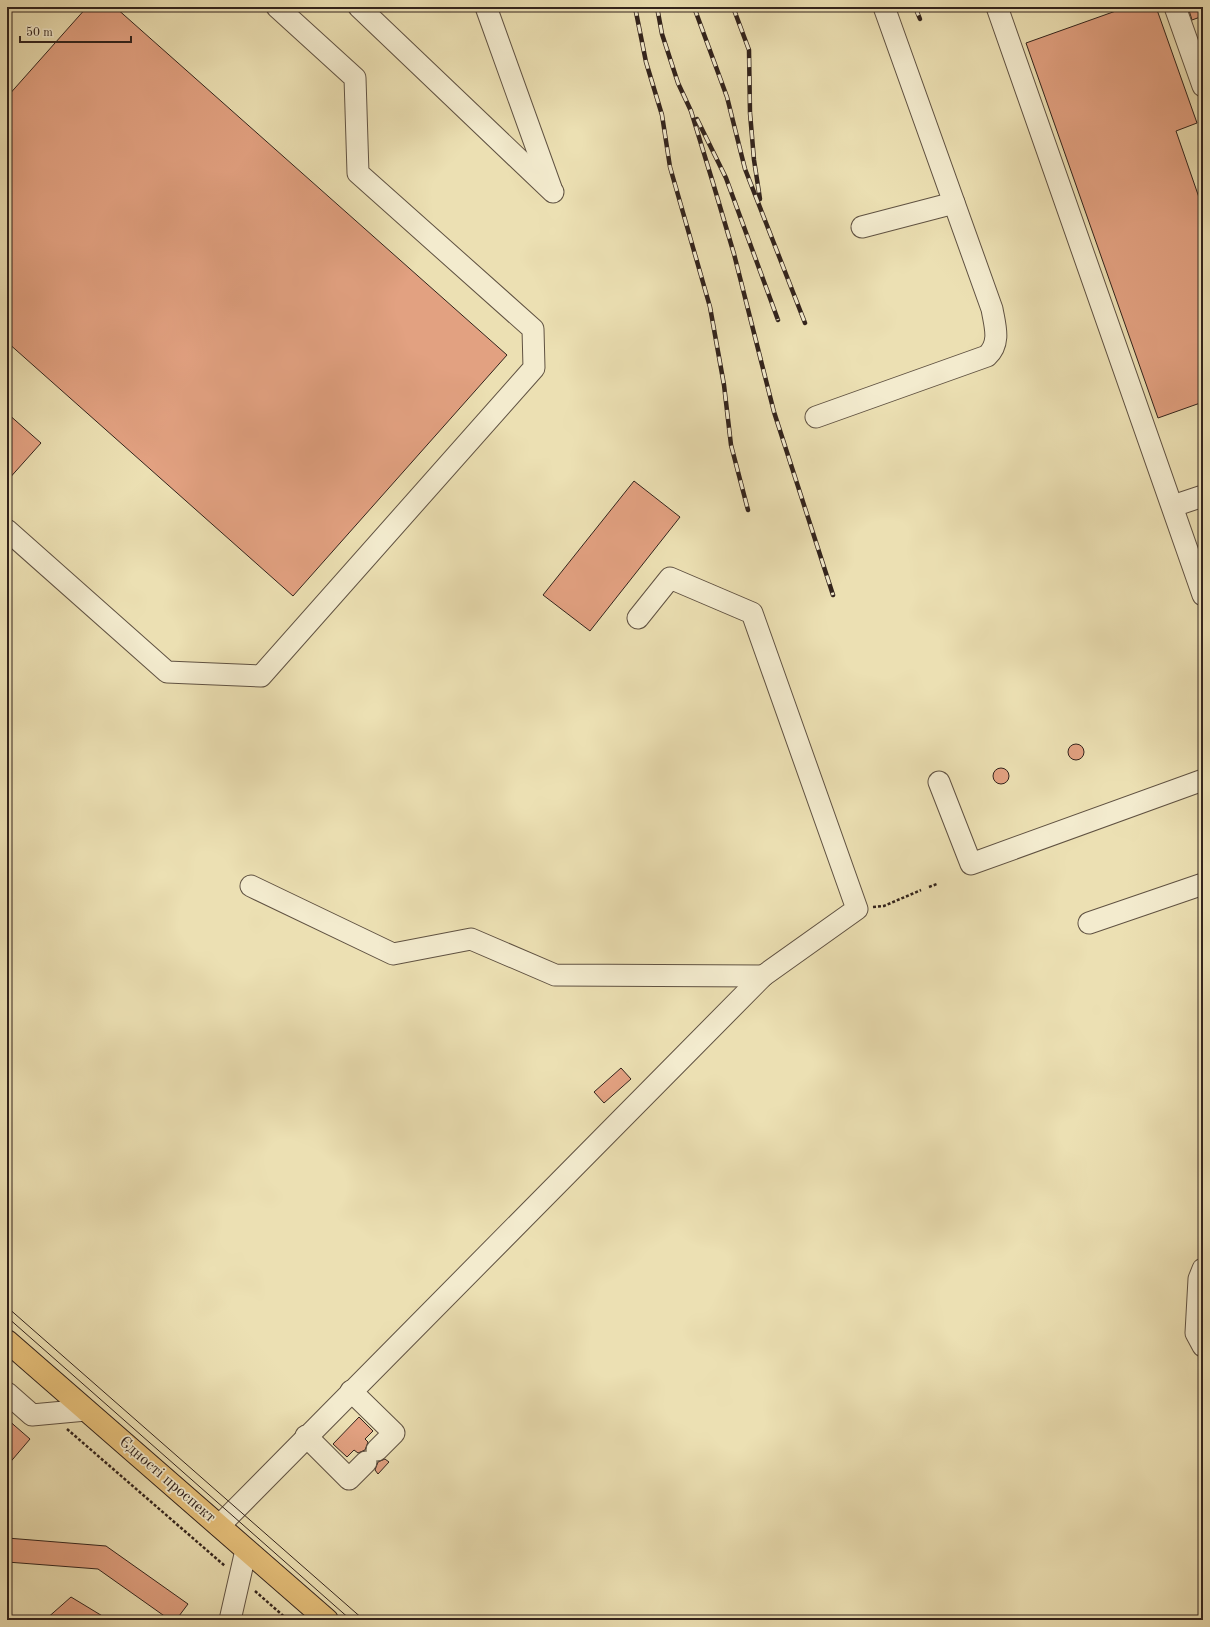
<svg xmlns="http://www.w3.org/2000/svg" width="1210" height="1627" font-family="'Old Standard TT',serif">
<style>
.building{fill:#e2a181;stroke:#32231c}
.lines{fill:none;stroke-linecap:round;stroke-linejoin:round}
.minor-casing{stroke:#605242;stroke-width:23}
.major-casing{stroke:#32231c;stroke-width:24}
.path{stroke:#32231c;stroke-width:2.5;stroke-dasharray:3 2;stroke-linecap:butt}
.minor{stroke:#f3ebce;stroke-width:21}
.major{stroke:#e6c07a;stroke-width:22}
.tram{stroke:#32231c;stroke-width:1}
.rail-casing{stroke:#32231c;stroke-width:4.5}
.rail{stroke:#f3ebce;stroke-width:3;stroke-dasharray:9;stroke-linecap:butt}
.labels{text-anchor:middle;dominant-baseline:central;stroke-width:3.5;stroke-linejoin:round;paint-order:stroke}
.street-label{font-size:16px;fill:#32231c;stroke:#f3ebce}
</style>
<rect width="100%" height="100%" fill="#ece0b3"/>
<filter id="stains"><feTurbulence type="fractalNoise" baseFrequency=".005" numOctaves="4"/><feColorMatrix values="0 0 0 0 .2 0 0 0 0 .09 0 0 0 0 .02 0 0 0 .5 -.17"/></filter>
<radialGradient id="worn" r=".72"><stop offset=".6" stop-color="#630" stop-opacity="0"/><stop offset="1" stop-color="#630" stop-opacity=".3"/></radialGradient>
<g class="building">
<polygon points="87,7 115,7 507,355 293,596 7,342 7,97"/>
<polygon points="1127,7 1156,7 1197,123 1176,131 1203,209 1203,402 1158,418 1026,43"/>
<polygon points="1188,7 1203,7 1203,16 1192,20"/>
<polygon points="7,413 41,443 7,481"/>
<polygon points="634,481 680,517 590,631 543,595"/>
<circle cx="1076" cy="752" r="8"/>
<circle cx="1001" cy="776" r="8"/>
<polygon points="621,1068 631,1079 604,1103 594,1092"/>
<polygon points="359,1417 373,1431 365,1439 368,1442 365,1450 358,1453 354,1450 347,1457 333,1444"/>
<polygon points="7,1419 30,1439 7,1466"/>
<polygon points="385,1459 389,1462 378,1474 375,1470 378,1462"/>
<polygon points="7,1538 106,1546 188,1604 176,1620 170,1620 98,1569 7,1562"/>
<polygon points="71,1597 109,1620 45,1620"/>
</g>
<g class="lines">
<g class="minor-casing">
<g id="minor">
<polyline points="359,7 553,192"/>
<polyline points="486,7 551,188"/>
<polyline points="997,7 1203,595"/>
<polyline points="1175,7 1203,86"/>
<polyline points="862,227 954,203"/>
<path d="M816,417l171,-61c14,-13 8,-30 5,-47l-108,-302"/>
<polyline points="1173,506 1203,496"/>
<polyline points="7,530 167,672 261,676 534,368 533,329 358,173 355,78 277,7"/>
<polyline points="939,782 971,864 1203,780"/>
<polyline points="251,886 393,954 471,939 555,975 763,976"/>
<polyline points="1089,923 1203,884"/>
<polyline points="1203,1269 1199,1279 1196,1333 1203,1346"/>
<polyline points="351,1391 394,1433 377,1450"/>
<polyline points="7,1393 32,1415 86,1410"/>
<polyline points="306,1436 349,1479 366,1462"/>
<polyline points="219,1526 763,976 857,909 752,613 670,578 638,618"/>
<polyline points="230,1620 246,1550"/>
</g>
</g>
<g class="major-casing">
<polyline id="major" points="7,1341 327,1620"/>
</g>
<g class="path">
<polyline points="929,887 937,884"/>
<polyline points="873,907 884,906 921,890"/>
<polyline points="67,1429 225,1566"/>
<polyline points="255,1591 288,1620"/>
</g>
<use href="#minor" class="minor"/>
<use href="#major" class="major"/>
<g class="tram">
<polyline points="7,1307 364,1620"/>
<polyline points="7,1317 351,1620"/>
</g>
<g class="rail-casing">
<g id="rail">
<polyline points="635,7 646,62 662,115 670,167 710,307 724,385 731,445 748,510"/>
<polyline points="657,7 662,34 678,83 691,111 713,183 734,254 774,412 833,595"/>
<polyline points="694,7 727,97 745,169 805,323"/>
<polyline points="733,7 749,50 750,113 754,160 760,199"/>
<polyline points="915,7 920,19"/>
<polyline points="940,7 940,8"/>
<polyline points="697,119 726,178 778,320"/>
</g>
</g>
<use href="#rail" class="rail"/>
</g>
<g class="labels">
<g class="street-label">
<text transform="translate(167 1480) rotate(41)">Єдності проспект</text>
</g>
</g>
<rect width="1210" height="1627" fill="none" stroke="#ece0b3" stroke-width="24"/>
<rect x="8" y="8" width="1194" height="1611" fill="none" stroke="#32231c" stroke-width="2"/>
<rect x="12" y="12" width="1186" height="1603" fill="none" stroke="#32231c"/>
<path d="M20 36v6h111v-6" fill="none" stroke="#32231c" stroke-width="2"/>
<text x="26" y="36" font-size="12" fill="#32231c" stroke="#f3ebce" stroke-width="3" paint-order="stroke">50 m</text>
<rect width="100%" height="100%" filter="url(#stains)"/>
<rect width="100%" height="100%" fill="url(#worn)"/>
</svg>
